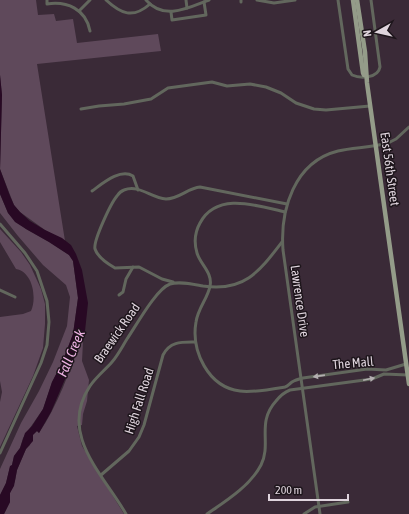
<svg xmlns="http://www.w3.org/2000/svg" width="409" height="514" font-family="'Asap Condensed',sans-serif">
<style>
.green{fill:#5f495b}
.water{fill:#280924}
.lines{fill:none;stroke-linecap:round;stroke-linejoin:round}
.minor{stroke:#62675d;stroke-width:3}
.primary{stroke:#949c89;stroke-width:4.5}
.oneway{fill:#b3aeb0}
.labels{text-anchor:middle;dominant-baseline:central;stroke-width:3;stroke-linejoin:round;paint-order:stroke}
.street-label{font-size:13px;fill:#dfd4dd;stroke:#1d151b}
.water-label{font-size:14px;font-style:italic;fill:#eeb2e3;stroke:#1d151b}
</style>
<rect width="100%" height="100%" fill="#3a2a37"/>
<g class="green">
<polygon points="0,0 36,0 38,15 54,14 56,21 73,19 77,43 158,34 161,51 37,64 65,241 45,230 20,212 14,205 0,169 2,95 0,75"/>
<polygon points="0,194 8,213 26,229 49,242 69,255 73,261 78,298 73,334 62,363 52,382 43,409 23,438 20,448 14,456 12,465 10,467 6,483 0,495 0,469 21,423 39,391 53,362 67,326 70,297 66,285 43,265 18,236 0,213"/>
<path d="M0,229l21,23 9,13 11,24 4,15v20l-2,24 -10,28 -33,71v-45l2,-10 -2,-11v-64l23,-3 8,-3c6,-13 2,-39 -15,-42l-16,-27z"/>
<path d="M81,341l2,1 -1,19 7,19 -2,21 -4,13 -1,11 -5,1 5,20 42,68h-120l6,-12v-9l5,-12 2,-11 9,-21 4,-4 2,-10 5,-4 2,2c19,-28 30,-61 42,-92z"/>
</g>
<polygon class="water" points="0,75 2,95 0,169 10,196 14,205 20,212 30,221 45,230 62,238 71,245 76,254 82,270 88,303 85,331 80,344 51,412 39,433 37,431 33,435 33,441 26,449 17,470 14,486 10,493 10,502 4,514 0,514 0,495 6,483 10,466 12,465 14,456 20,448 25,433 32,426 43,409 52,382 62,363 73,334 78,298 73,261 69,255 49,242 26,229 15,222 8,213 0,194"/>
<g class="lines">
<g class="minor">
<path d="M47,0v4c20,-3 39,5 43,27"/>
<path d="M106,0c15,14 27,19 44,4"/>
<path d="M146,0c18,21 42,8 63,0"/>
<polyline points="186,0 187,8"/>
<polyline points="241,0 241,2"/>
<polyline points="257,0 274,3 295,0"/>
<path d="M338,0l10,69 4,6c9,4 26,3 28,-8l-9,-67"/>
<polyline points="79,11 90,0"/>
<polyline points="171,12 172,20 206,15 204,2"/>
<polyline points="81,109 99,106 124,104 151,99 168,88 212,82 227,86 250,84 266,87 281,93 296,103 314,109 326,110 370,106"/>
<path d="M92,191c10,-7 28,-23 41,-15l5,14"/>
<path d="M285,212c-27,-6 -68,-21 -85,11 -5,9 -6,20 -3,30 3,11 16,20 13,33 -2,12 -12,22 -14,36 -5,29 12,65 44,69 11,2 33,-2 45,-4 3,-1 4,-3 7,-5 3,-2 7,-3 11,-4l64,-9 19,1 20,-6"/>
<polyline points="0,224 25,253 37,271 47,301 49,322 47,345 41,363 0,453"/>
<path d="M173,282l-11,-3 -23,-12 -24,1c-7,-4 -17,-10 -20,-19 -2,-8 16,-46 22,-53 2,-3 4,-5 7,-6 15,-6 27,8 42,9 13,0 22,-11 34,-12l87,17"/>
<polyline points="0,290 15,297"/>
<polyline points="119,295 123,292 126,279 133,267"/>
<path d="M101,475l28,-24 10,-14 5,-12 19,-70c7,-14 19,-13 32,-13"/>
<path d="M126,514c-23,-40 -68,-80 -36,-128 6,-9 15,-16 22,-24 6,-7 10,-15 15,-23 9,-13 29,-50 43,-55 10,-3 22,0 33,2 41,6 56,-14 79,-44"/>
<path d="M207,514c19,-13 43,-28 54,-49 11,-22 -5,-42 15,-64 4,-5 9,-9 14,-11l82,-11 12,-5 24,1"/>
<polyline points="304,514 315,507 348,502"/>
<path d="M320,514l-37,-264c-3,-40 11,-88 55,-99 17,-4 35,-3 52,-9l6,-3 13,-12"/>
</g>
<g class="primary">
<polyline points="353,0 363,73 364,75"/>
<polyline points="357,0 365,52 367,83 409,384"/>
</g>
</g>
<defs><path id="oneway-solid" d="M-6-.8H1V-3.2L6.5 0L1 3.2V.8H-6Z"/></defs>
<g class="oneway">
<use href="#oneway-solid" transform="translate(319 376) rotate(172)"/>
<use href="#oneway-solid" transform="translate(369 379) rotate(-12)"/>
</g>
<g class="labels">
<g class="street-label">
<text transform="translate(390 169) rotate(82)">East 56th Street</text>
<text transform="translate(300 301) rotate(82)">Lawrence Drive</text>
<text transform="translate(117 333) rotate(-55)">Braewick Road</text>
<text transform="translate(353 363) rotate(-5)">The Mall</text>
<text transform="translate(139 401) rotate(-72)">High Fall Road</text>
</g>
<g class="water-label">
<text transform="translate(71 353) rotate(-67)">Fall Creek</text>
</g>
</g>
<g transform="translate(377 32) rotate(262)" stroke="#1d151b" stroke-width="3" paint-order="stroke">
<path d="M0-3L7 15L0 10L-7 15Z" fill="#dfd4dd"/>
<text y="-6" font-size="11" font-weight="bold" text-anchor="middle" fill="#dfd4dd">N</text>
</g>
<path d="M269 494v6h79v-6" fill="none" stroke="#dfd4dd" stroke-width="2"/>
<text x="275" y="494" font-size="12" fill="#dfd4dd" stroke="#1d151b" stroke-width="3" paint-order="stroke">200 m</text>
</svg>
